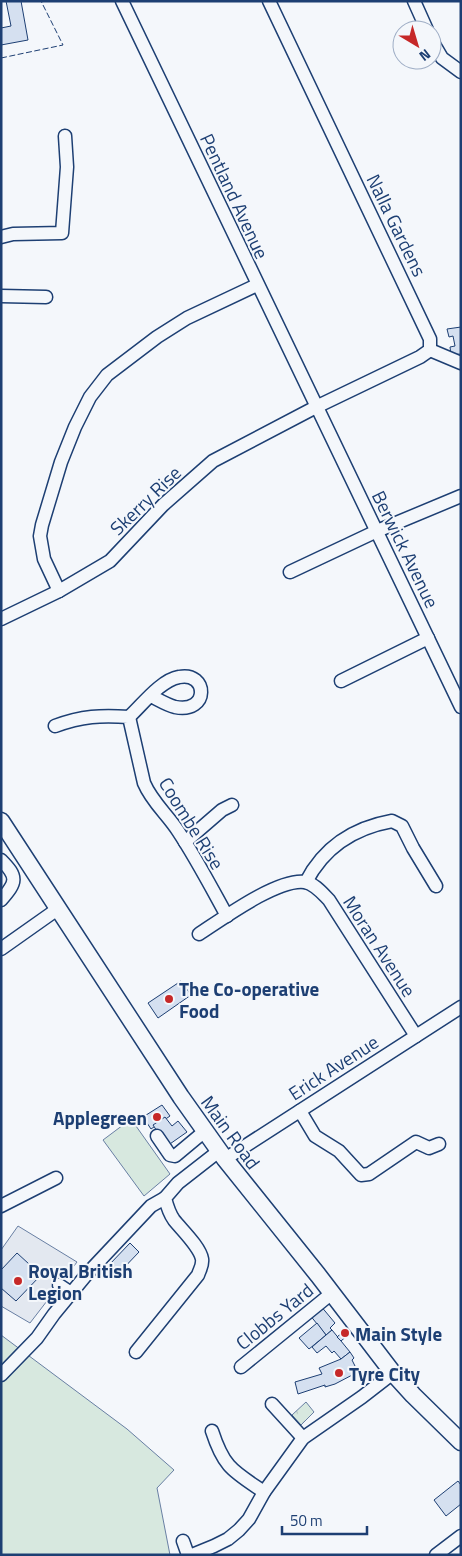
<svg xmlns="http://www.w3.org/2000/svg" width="462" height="1556" font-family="'Titillium Web',sans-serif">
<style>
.grass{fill:#d7e8df;stroke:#687fa3}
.park{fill:url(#park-crowns);stroke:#687fa3}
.parking{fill:#e3e8f0;stroke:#687fa3}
.building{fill:#d5e0f0;stroke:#1d3f73}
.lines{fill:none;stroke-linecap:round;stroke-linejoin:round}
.minor-casing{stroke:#1d3f73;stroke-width:15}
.major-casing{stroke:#1d3f73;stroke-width:19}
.minor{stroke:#f4f7fb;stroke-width:12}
.major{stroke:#f4f7fb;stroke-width:16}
.fence{stroke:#1d3f73;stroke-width:1;stroke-dasharray:6 2.5;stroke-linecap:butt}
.poi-dot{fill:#c62828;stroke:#f4f7fb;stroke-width:2}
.labels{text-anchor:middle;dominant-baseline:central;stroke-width:4;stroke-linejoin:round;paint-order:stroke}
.street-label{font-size:19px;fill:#1d3f73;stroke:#f4f7fb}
.poi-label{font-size:19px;font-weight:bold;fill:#1d3f73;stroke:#f4f7fb;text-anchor:start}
</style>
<defs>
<pattern id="park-crowns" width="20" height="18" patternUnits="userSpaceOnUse" patternTransform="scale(1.25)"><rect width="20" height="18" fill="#d7e8df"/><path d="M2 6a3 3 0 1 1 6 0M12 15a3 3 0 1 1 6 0" fill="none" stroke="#b8c8c3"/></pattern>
</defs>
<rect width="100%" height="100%" fill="#f4f7fb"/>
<g class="grass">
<polygon points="131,1119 170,1174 144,1196 103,1140"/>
<polygon points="1,1335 127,1429 174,1470 157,1488 170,1555 1,1555"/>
</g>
<polygon class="park" points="306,1402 314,1412 301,1425 292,1415"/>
<polygon class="parking" points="18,1226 77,1262 30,1323 1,1306 1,1250"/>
<g class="building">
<polygon points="6,1 21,1 28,40 1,45 1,28 11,26"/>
<polygon points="461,327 461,354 451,355 450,347 455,346 453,336 449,337 447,329"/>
<polygon points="181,981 191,995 158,1018 148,1003"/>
<polygon points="162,1105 170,1116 151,1129 143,1117"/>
<polygon points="165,1117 172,1126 178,1121 187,1132 167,1146 153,1125"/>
<polygon points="130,1243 139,1252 118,1274 109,1265"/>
<polygon points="17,1253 41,1275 16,1301 1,1288 1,1270"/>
<polygon points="320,1305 335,1323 330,1328 332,1330 326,1335 309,1314"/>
<polygon points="317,1323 326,1335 309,1349 299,1338"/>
<polygon points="332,1330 350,1352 341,1359 334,1351 332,1353 326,1346 317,1353 312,1347"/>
<polygon points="345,1330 349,1334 341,1341 337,1337"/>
<polygon points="350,1352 354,1358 352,1360 358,1372 335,1384 325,1387 325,1385 298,1394 295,1382 322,1374 319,1368 341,1359"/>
<polygon points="458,1481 461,1485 461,1504 446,1516 434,1500"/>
</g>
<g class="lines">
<g class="minor-casing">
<g id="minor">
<polyline points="122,1 461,707"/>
<polyline points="414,1 427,30"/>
<polyline points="432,41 442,58 461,72"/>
<polyline points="1,237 13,234 62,233 67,167 65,136"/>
<polyline points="1,296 46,297"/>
<polyline points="430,350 461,363"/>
<polyline points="290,572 377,531 461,496"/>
<polyline points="59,591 44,559 40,536 42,525 61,462 75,427 90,397 107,375 157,337 187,318 257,285"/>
<polyline points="1,619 59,591 110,561 163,505 213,461 316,407 420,357 430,350 430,339 269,1"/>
<polyline points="341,681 428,638"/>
<path d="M129,717c13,-12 32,-37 50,-40 29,-6 31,37 -4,30 -8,-2 -16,-7 -24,-11"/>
<path d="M55,726c27,-10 46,-11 74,-9l15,66c8,19 23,31 34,48 18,27 33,56 49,85"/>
<polyline points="185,842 222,810 232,805"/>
<path d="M1,860c17,17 16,22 0,40"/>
<path d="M306,882c18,-35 47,-54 86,-61l10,5 11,22 23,38"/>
<path d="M199,934c23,-15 79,-56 106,-52 10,2 17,11 24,18l87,136"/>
<polyline points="1,949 59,908"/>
<polyline points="300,1111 315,1136 339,1151 361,1175 369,1174 416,1142 429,1148 439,1144"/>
<polyline points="157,1136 170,1155 175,1156 205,1131"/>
<polyline points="225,1159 461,1007"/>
<polyline points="1,1206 56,1178"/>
<polyline points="59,1285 71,1293"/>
<path d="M136,1352l62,-77c2,-6 5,-10 4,-16 -2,-12 -20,-29 -28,-39 -5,-7 -7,-14 -9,-22l13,-15 41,-32"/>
<polyline points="241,1367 332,1293"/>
<polyline points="1,1375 37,1338 54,1314 87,1274 151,1206 165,1198"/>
<polyline points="272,1404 303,1438"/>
<path d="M212,1431c12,37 21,40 52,61"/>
<polyline points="183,1541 188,1555"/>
<polyline points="192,1555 214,1546 228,1539 239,1530 249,1519 264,1492 303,1438 362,1397 393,1373"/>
<polyline points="436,1555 461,1536"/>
</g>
</g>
<g class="major-casing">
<polyline id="major" points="1,821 181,1097 225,1159 318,1275 393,1373 413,1395 461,1442"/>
</g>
<use href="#minor" class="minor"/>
<use href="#major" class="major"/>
<polyline class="fence" points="1,58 63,45 41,1"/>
</g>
<g class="poi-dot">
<circle cx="169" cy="999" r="5"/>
<circle cx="157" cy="1117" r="5"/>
<circle cx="18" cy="1281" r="5"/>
<circle cx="345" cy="1333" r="5"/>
<circle cx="339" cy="1373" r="5"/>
</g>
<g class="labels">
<g class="street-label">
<text transform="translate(235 196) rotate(65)">Pentland Avenue</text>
<text transform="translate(397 225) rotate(64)">Nalla Gardens</text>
<text transform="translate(145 500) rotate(-44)">Skerry Rise</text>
<text transform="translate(406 549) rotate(64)">Berwick Avenue</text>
<text transform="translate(192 823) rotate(58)">Coombe Rise</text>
<text transform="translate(380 946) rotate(57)">Moran Avenue</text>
<text transform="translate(333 1067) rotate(-33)">Erick Avenue</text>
<text transform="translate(231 1132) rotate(54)">Main Road</text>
<text transform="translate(274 1316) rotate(-39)">Clobbs Yard</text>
</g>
<g class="poi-label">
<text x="179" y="988">The Co-operative<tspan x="179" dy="22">Food</tspan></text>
<text x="147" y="1117" text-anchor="end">Applegreen</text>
<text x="28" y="1270">Royal British<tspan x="28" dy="22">Legion</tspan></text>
<text x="355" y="1333">Main Style</text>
<text x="349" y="1373">Tyre City</text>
</g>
</g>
<rect width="462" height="1556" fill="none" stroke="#1d3f73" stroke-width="5"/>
<g transform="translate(417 45) rotate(142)"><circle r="24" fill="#f4f7fb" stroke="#9eadc5"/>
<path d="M0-4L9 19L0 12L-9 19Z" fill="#c62828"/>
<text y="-8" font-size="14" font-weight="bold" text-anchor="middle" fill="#1d3f73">N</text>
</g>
<path d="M282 1526v8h85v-8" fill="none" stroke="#1d3f73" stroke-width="2.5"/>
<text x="290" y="1526" font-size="15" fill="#1d3f73" stroke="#f4f7fb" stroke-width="4" paint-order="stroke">50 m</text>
</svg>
